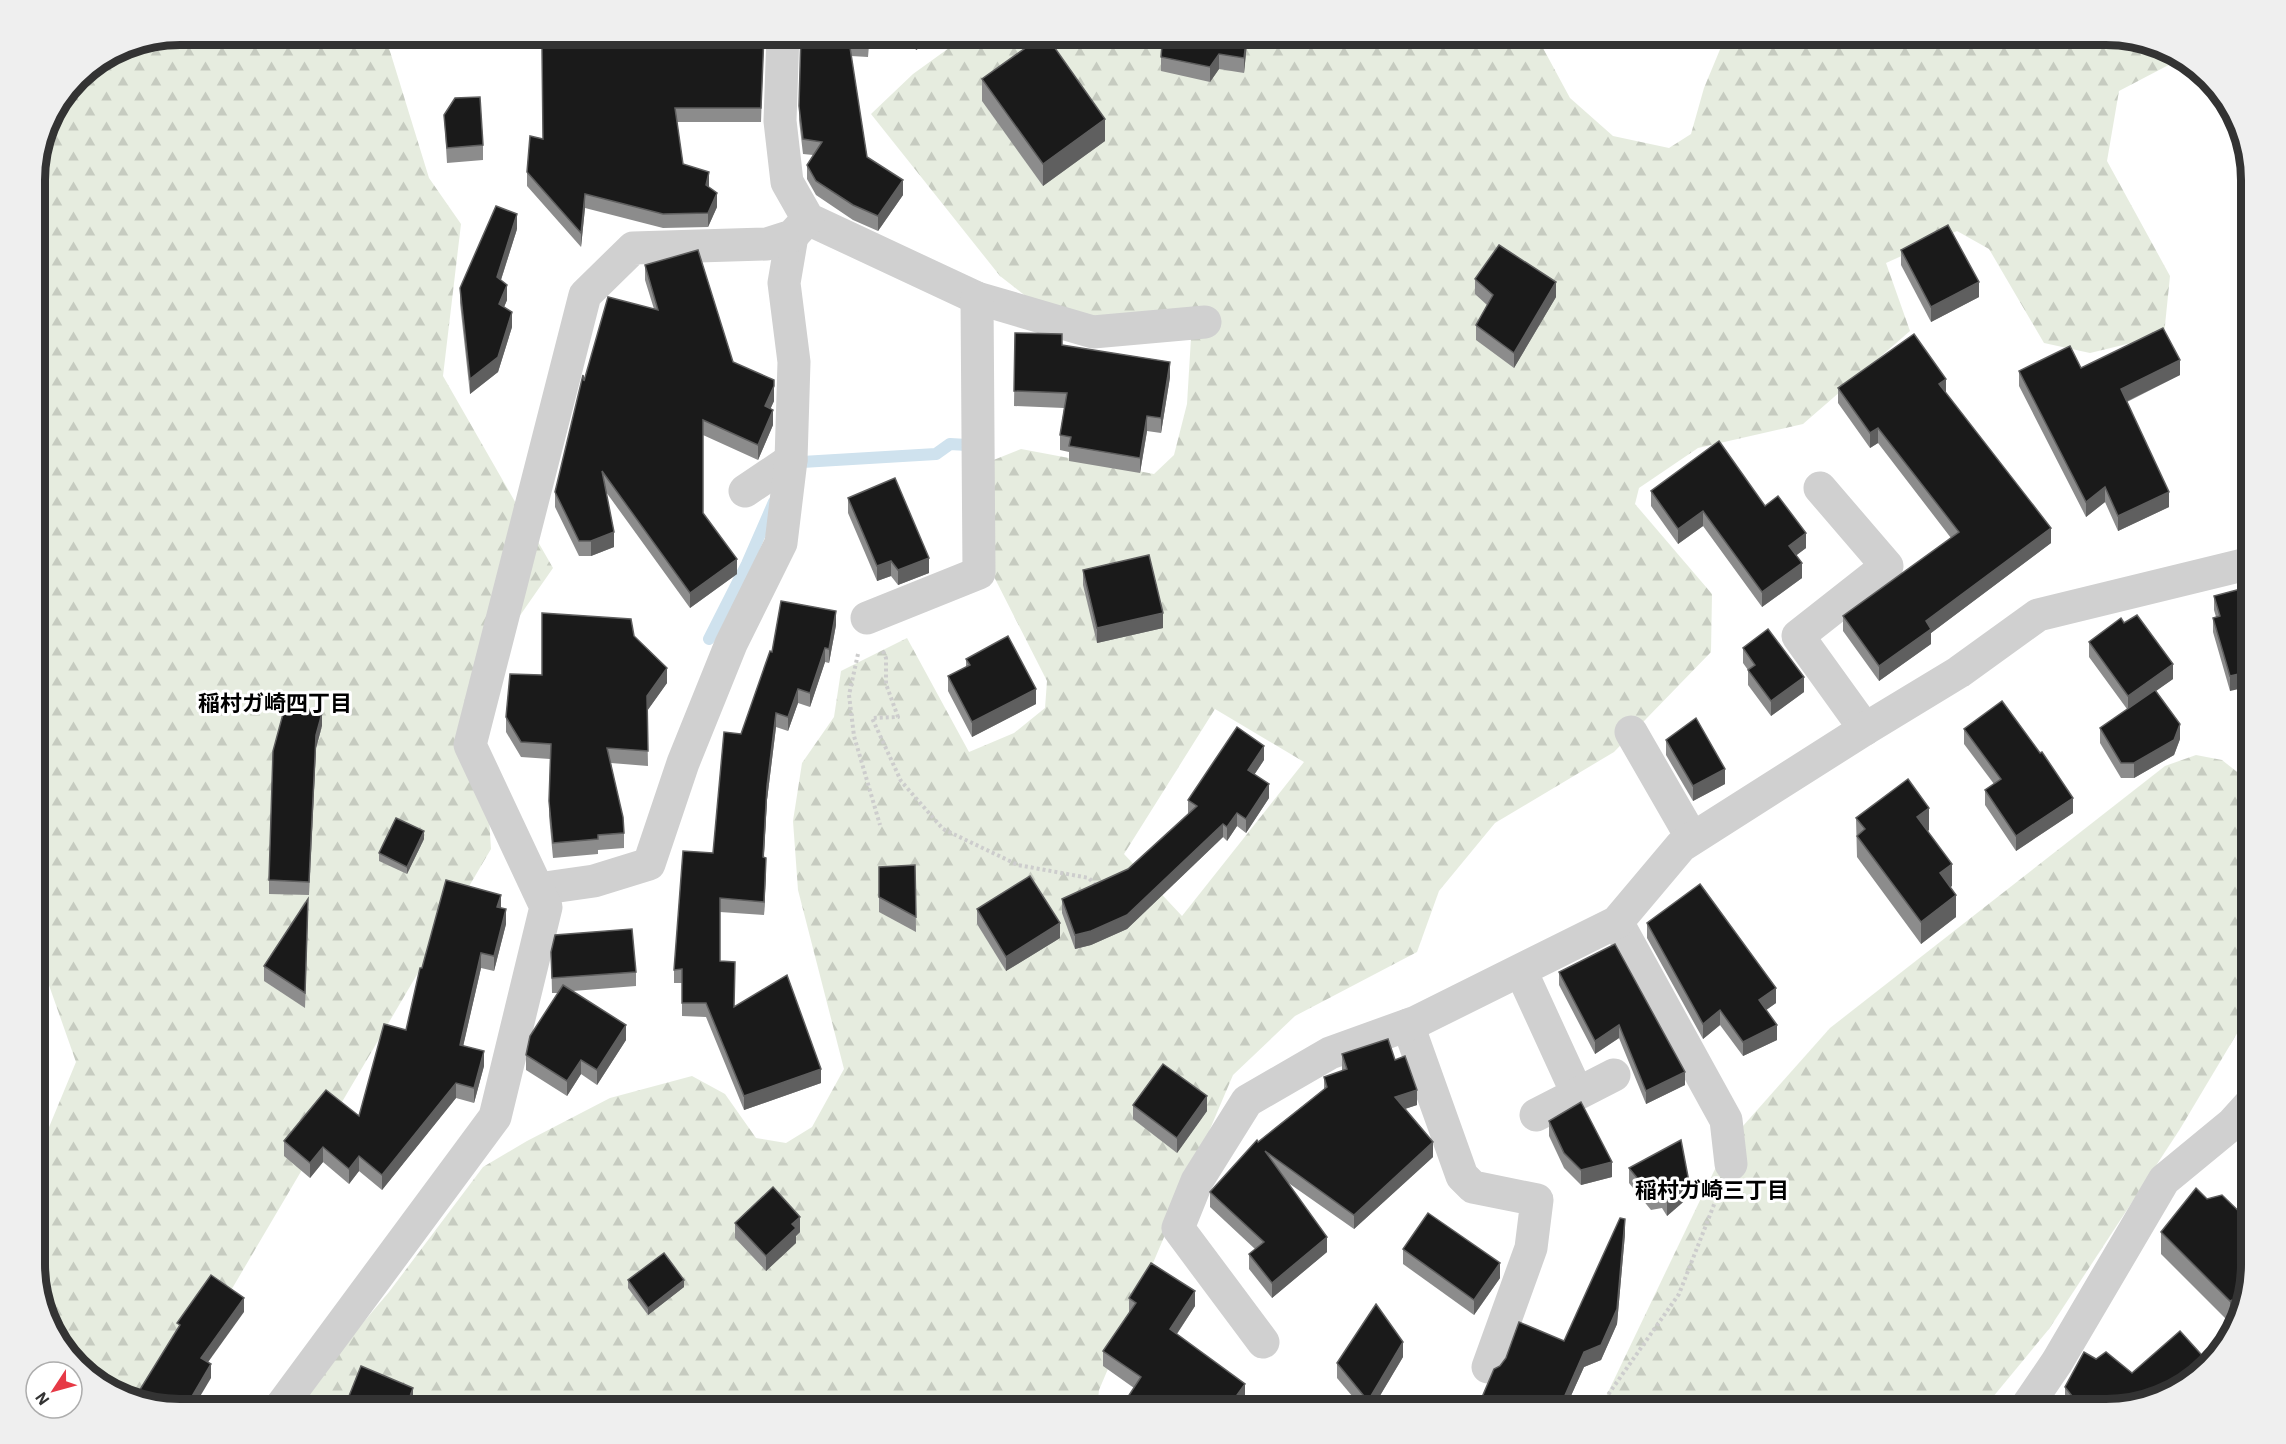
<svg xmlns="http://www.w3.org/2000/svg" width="2286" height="1444" font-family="'IBM Plex Sans','Noto Sans JP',sans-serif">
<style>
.forest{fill:url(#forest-firs);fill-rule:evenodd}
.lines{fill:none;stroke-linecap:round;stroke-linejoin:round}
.stream{stroke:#cfe2ee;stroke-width:12}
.path{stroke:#cdcdcd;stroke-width:4;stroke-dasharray:3 3;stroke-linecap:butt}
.minor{stroke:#d0d0d0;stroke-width:33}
.wall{fill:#8c8c8c}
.shaded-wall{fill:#5f5f5f}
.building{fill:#1a1a1a;stroke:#5f5f5f;stroke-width:1.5}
.labels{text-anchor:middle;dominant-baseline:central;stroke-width:6;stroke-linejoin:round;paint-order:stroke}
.neighbourhood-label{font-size:22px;font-weight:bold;fill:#000;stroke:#fff}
.rim{fill:none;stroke:#333;stroke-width:8}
</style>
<defs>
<pattern id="forest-firs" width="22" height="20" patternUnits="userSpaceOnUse" patternTransform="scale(1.5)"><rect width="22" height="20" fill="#e6ecdf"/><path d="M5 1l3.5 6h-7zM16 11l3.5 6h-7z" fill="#c6cbc0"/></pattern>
</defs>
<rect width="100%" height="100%" fill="#fff"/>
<g class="forest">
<polygon points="180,34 385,35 429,178 461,224 443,376 553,568 480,673 491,849 200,1343 153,1401 100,1385 54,1337 35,1273 35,1161 76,1062 44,971 35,963 35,171 46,124 77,77 125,45"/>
<path d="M967,35h576l-6,2 33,61 43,38 56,12 22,-14 13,-46 22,-53h380l76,23 -63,33 -12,70 63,115 -6,59 -74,18 -46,-10 -55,-94 -32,-18 -71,32 24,68 -107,93 -105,24 -59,40 -4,16 77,90 -1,58 -97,100 -119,71 -56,68 -22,61 -122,64 -62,59 -134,315 -2,19h-807l99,-117 94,-125 44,-26 83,-43 82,-22 33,18 31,44 30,5 26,-16 32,-58 -46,-179 -5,-69 9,-58 32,-46 7,-46 66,-33 62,114 45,-19 31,-25 2,-27 -63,-124 2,-94 35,-14 133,25 20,-19 13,-51 4,-66 -114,-2 -77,-60 -129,-162 42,-40zM1215,709l89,53 -122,154 -58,-62z"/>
<polygon points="2196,755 2222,760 2251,783 2251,1003 2248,1015 2180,1129 2049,1329 1983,1409 1600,1409 1727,1144 1830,1028 2165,766"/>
</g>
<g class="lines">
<g class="stream">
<polyline points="794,467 802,462 936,454 950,444 967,445"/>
<polyline points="709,639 747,564 774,502"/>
</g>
<g class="path">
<polyline points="883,651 886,658 886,684 898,717 872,718 901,781 943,829 1018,865 1089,878 1096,886"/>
<polyline points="858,654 849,695 854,736 880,825"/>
<polyline points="1598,1409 1679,1294 1717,1197"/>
</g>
<g class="minor">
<polyline points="783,34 780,121 787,182 808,219 977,298 1093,332 1205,322"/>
<polyline points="1820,488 1887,566 1798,636 1865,729"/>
<polyline points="745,491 791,460"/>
<polyline points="867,618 979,573 977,298"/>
<polyline points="1631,732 1692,838"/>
<polyline points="538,889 594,881 649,864 683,763 731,644 781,543 791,460 794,362 784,283 792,236"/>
<polyline points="1617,922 1726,1120 1731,1164"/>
<polyline points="1521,971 1577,1093"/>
<polyline points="1408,1025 1462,1176 1473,1187 1537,1200 1531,1248 1488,1367"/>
<polyline points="1536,1115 1614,1075"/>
<polyline points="1263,1342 1178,1228 1197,1181 1247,1101 1330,1053 1416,1022 1617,922 1681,846 1865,729 1959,672 2038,615 2251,563"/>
<polyline points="279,1409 495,1117 546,907 470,745 585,295 633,248 767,244 792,236 808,219"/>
<polyline points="2025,1409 2057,1362 2164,1180 2232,1124 2251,1103"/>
</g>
</g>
<g class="wall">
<polygon points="764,34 761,122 677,122 683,164 709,187 717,207 708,227 663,228 585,208 581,247 527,186 527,172 543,139"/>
<polygon points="801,34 870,34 868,57 851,56 867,157 903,195 878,231 853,220 816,195 807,179 807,165 813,155 803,154 799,120"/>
<polygon points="906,34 942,34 916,50"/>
<polygon points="1247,34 1247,43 1244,73 1219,69 1210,82 1161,71 1161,57"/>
<polygon points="982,79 1105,141 1043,186 982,101"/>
<polygon points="444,115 483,145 483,160 447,163"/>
<polygon points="517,229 501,280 507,300 504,307 512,327 498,372 470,394 460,303 460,288"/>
<polygon points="1901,250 1979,297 1931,322 1901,265"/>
<polygon points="645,265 733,362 774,401 770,409 773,425 758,460 703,435 703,513 737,574 690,608 606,492 614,547 591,556 579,556 555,507 555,492 584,381 654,309 645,280"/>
<polygon points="1475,279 1556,297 1514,368 1476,340 1476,325 1487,305 1475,294"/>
<polygon points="1015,333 1062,345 1170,377 1161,433 1147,431 1140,473 1069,461 1069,452 1060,450 1060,435 1064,408 1014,406"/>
<polygon points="2081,368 2180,375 2127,402 2169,507 2118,531 2105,502 2086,517 2019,386 2019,371"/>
<polygon points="1838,388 1946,393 2051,543 1931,633 1931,644 1879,681 1843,631 1843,616 1951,538 1878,443 1870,448 1838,403"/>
<polygon points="1651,491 1765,506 1806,548 1796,555 1802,578 1762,607 1703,526 1678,544 1651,506"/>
<polygon points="848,498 929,573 898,585 891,576 877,581 848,513"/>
<polygon points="1083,570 1163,628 1097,643 1083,585"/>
<polygon points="2252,586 2230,691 2213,632 2213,618 2216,617 2214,610 2214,596"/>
<polygon points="836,625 829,663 825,662 810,707 798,703 788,731 776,727 767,800 764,857 766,871 764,915 720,912 720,961 734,1007 821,1083 744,1110 706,1017 682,1016 682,983 674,983 674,970 713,853 741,734 772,652"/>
<polygon points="634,636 667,683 647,711 648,766 611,763 624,833 624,848 598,850 598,854 553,858 549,816 550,759 521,757 506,732 506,717 542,675"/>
<polygon points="2089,642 2173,679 2155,691 2180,739 2174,755 2134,778 2121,778 2100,743 2100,728 2127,709 2089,657"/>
<polygon points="1743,648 1804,692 1771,716 1748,685 1748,670 1743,663"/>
<polygon points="966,659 1036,704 972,737 948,691 948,676 966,667"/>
<polygon points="322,726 316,748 309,895 269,894 269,880"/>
<polygon points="1964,729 2073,813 2016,851 1985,805 1985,790 1994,784 1964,744"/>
<polygon points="1666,740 1725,784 1693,801 1666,755"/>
<polygon points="1264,760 1254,775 1269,798 1246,833 1237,826 1227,841 1223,837 1127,929 1091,945 1075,949 1062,913 1062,899 1128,869 1188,814 1188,800"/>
<polygon points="1856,818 1929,830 1928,831 1952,886 1950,887 1956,917 1921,944 1857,857"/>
<polygon points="424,839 407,874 379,861 379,853"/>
<polygon points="915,865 916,932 879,912 879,867"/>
<polygon points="501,908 506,924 494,971 481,968 463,1046 484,1066 474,1103 456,1098 382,1190 359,1171 349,1184 323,1162 310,1178 284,1156 284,1141 359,1116 406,1030 422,968"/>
<polygon points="977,909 1060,938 1006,971 977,924"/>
<polygon points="308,914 305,1008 264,981 264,966"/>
<polygon points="1647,923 1776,1003 1766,1010 1777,1040 1743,1056 1720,1025 1703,1039 1647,938"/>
<polygon points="551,952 636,972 636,986 573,991 626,1040 597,1085 581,1074 567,1096 526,1070 526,1055 558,993 552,993"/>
<polygon points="1559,972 1685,1085 1646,1104 1619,1038 1595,1054 1559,985"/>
<polygon points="1342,1054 1395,1060 1417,1105 1405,1109 1433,1157 1354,1229 1287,1182 1327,1252 1272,1298 1249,1269 1249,1254 1255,1249 1210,1207 1210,1192 1258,1142 1324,1089 1324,1077 1342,1071"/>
<polygon points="1133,1105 1207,1111 1177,1153 1133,1119"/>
<polygon points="1549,1121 1612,1177 1581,1185 1564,1168 1549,1136"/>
<polygon points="1629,1168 1689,1197 1667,1216 1662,1208 1651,1210 1629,1183"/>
<polygon points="735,1223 800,1232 796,1236 796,1243 766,1271 735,1238"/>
<polygon points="2161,1232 2252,1264 2234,1321 2230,1323 2161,1254"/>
<polygon points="1625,1234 1617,1324 1601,1360 1584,1367 1565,1409 1480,1409 1480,1402 1564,1341"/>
<polygon points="1403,1249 1500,1278 1474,1315 1403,1264"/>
<polygon points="628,1280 684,1287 648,1315 628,1288"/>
<polygon points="1129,1298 1195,1306 1177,1334 1245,1399 1134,1388 1103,1366 1103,1351 1129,1313"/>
<polygon points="1403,1357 1372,1409 1363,1409 1337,1378 1337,1363"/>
<polygon points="2096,1359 2132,1373 2106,1409 2071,1409 2065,1402 2065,1387"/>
<polygon points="347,1401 413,1403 411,1410 347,1410"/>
</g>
<g class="shaded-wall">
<polygon points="918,34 942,34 916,50 916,36"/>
<polygon points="1247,34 1247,43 1244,73 1244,58"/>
<polygon points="1219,54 1219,69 1210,82 1210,67"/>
<polygon points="1105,119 1105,141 1043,186 1043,164"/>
<polygon points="709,172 709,187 706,185"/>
<polygon points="903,180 903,195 878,231 878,216"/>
<polygon points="717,193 717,207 708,227 708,213"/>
<polygon points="585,194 585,208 581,247 581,233"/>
<polygon points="517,214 517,229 497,292 497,277"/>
<polygon points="1556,282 1556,297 1514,368 1514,353"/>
<polygon points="1979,282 1979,297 1931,322 1931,307"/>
<polygon points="507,285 507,300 499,319 499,304"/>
<polygon points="512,312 512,327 498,372 470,394 470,379"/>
<polygon points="2180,360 2180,375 2121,404 2121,389"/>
<polygon points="1170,362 1170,377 1161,433 1161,418"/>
<polygon points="1946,379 1946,394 1939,384"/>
<polygon points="774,380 774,401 765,421 765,406"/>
<polygon points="773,410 773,425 758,460 758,445"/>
<polygon points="1147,416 1147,431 1140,473 1140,458"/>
<polygon points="1878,428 1878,443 1870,448 1870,433"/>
<polygon points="2105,487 2105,502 2086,517 2086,502"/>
<polygon points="2169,492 2169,507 2118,531 2118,516"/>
<polygon points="1703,511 1703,526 1678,544 1678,529"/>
<polygon points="2051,528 2051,543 1931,633 1931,644 1879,681 1879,666 1926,621"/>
<polygon points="614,532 614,547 591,556 591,541"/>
<polygon points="1806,533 1806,548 1789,561 1789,546"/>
<polygon points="929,558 929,573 898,585 898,570"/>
<polygon points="737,559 737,574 690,608 690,593"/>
<polygon points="891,561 891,576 877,581 877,566"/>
<polygon points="1802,563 1802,578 1762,607 1762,592"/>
<polygon points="836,611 836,625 829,663 829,649"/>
<polygon points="1163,613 1163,628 1097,643 1097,628"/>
<polygon points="825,648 825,662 810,707 810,693"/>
<polygon points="2173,664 2173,679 2128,711 2128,696"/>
<polygon points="667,668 667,683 647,711 647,696"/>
<polygon points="2252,671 2252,686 2230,691 2230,676"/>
<polygon points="1804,677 1804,692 1771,716 1771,701"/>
<polygon points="798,689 798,703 788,731 788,717"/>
<polygon points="1036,689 1036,704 972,737 972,722"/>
<polygon points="322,713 322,726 316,748 309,895 316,735"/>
<polygon points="776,713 776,727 767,800 763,871 763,857 767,786"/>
<polygon points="2180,724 2180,739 2174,755 2134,778 2134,763"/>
<polygon points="1264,746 1264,760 1248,784 1248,770"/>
<polygon points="1725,769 1725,784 1693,801 1693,786"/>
<polygon points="1269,784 1269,798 1246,833 1246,819"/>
<polygon points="2073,798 2073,813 2016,851 2016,836"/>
<polygon points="1929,808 1929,830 1917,839 1917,817"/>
<polygon points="1237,813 1237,826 1227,841 1227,827"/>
<polygon points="1223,824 1223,837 1127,929 1091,945 1075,949 1075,935"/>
<polygon points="424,831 424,839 407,874 407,867"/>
<polygon points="766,858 766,871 764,915 764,902"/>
<polygon points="1952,864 1952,886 1940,895 1940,873"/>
<polygon points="501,895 501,910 497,907"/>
<polygon points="1956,895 1956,917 1921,944 1921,922"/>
<polygon points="506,909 506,924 494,971 494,956"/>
<polygon points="1060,923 1060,938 1006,971 1006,957"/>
<polygon points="481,953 481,968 460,1060 460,1045"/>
<polygon points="1776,988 1776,1003 1759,1015 1759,1000"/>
<polygon points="1720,1010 1720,1025 1703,1039 1703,1024"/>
<polygon points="626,1025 626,1040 597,1085 597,1070"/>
<polygon points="1619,1025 1619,1038 1595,1054 1595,1041"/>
<polygon points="1777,1025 1777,1040 1743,1056 1743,1042"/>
<polygon points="484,1051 484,1066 474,1103 474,1088"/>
<polygon points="581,1060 581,1074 567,1096 567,1081"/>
<polygon points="821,1069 821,1083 744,1110 744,1096"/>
<polygon points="1685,1072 1685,1085 1646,1104 1646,1091"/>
<polygon points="456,1083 456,1098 382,1190 382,1175"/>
<polygon points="1417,1090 1417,1105 1395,1112 1395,1097"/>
<polygon points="1207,1096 1207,1111 1177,1153 1177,1138"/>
<polygon points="1433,1142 1433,1157 1354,1229 1354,1215"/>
<polygon points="323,1147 323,1162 310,1178 310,1163"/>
<polygon points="359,1156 359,1171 349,1184 349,1169"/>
<polygon points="1612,1162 1612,1177 1581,1185 1581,1170"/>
<polygon points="1689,1182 1689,1197 1667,1216 1667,1201"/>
<polygon points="800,1217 800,1232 796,1236 796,1243 766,1271 766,1256 792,1224"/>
<polygon points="1625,1219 1625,1234 1617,1324 1601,1360 1584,1367 1565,1409 1559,1409"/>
<polygon points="1327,1237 1327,1252 1272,1298 1272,1283"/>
<polygon points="1500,1263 1500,1278 1474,1315 1474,1300"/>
<polygon points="684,1280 684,1287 648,1315 648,1308"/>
<polygon points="1195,1291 1195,1306 1170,1344 1170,1329"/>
<polygon points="2242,1296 2234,1321 2230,1323 2230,1301"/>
<polygon points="244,1298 244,1312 201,1372 201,1358"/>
<polygon points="1403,1342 1403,1357 1372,1409 1368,1409 1368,1401"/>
<polygon points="211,1364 211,1378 192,1410 184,1410"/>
<polygon points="1245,1384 1245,1399 1237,1409 1227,1409"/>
<polygon points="413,1388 413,1403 411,1410 405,1410"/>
</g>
<g class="building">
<polygon points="550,34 764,34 761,108 675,108 683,164 709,172 706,185 717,193 708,213 663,214 585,194 581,233 527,172 530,136 543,139 542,49"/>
<polygon points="801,34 869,34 868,42 849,41 867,157 903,180 878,216 853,205 816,181 807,165 822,142 803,139 799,106"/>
<polygon points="1045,34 1105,119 1043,164 982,79"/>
<polygon points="1163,34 1247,34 1244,58 1219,54 1210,67 1161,57"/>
<polygon points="480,97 483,145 447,148 444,115 455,98"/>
<polygon points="496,206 517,214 497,277 507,285 499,304 512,312 498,357 470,379 460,288"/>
<polygon points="1948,225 1979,282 1931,307 1901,250"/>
<polygon points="1499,245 1556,282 1514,353 1476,325 1493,295 1475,279"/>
<polygon points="698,250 733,362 774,380 774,386 765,406 773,410 758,445 703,420 703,513 737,559 690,593 602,471 614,532 591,541 579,541 555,492 583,375 584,381 608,297 658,310 645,265"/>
<polygon points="2163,328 2180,360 2121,389 2169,492 2118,516 2105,487 2086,502 2019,371 2070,346 2081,368"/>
<polygon points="1015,333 1062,334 1062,345 1170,362 1161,418 1147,416 1140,458 1069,446 1071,437 1060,435 1067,393 1014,391"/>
<polygon points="1914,334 1946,379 1939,384 2051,528 1926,621 1931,629 1879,666 1843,616 1959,532 1878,428 1870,433 1838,388"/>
<polygon points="1719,441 1765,506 1778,496 1806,533 1789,546 1802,563 1762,592 1703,511 1678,529 1651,491"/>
<polygon points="895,478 929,558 898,570 891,561 877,566 848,498"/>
<polygon points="1149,555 1163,613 1097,628 1083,570"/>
<polygon points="2252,586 2252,671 2230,676 2213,618 2220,616 2214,596"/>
<polygon points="781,601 836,611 829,649 825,648 810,693 798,689 788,717 776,713 767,786 763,857 766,858 764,902 720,898 720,961 735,962 734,1007 787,975 821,1069 744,1096 706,1003 682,1003 682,969 674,970 683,851 713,853 724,732 741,734 770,651 772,652"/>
<polygon points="542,613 631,619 634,636 667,668 647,696 648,751 607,748 623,817 624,833 598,835 598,839 553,843 549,801 551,744 521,742 506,717 510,674 542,675"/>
<polygon points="2137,615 2173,664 2128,696 2089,642 2121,618 2124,623"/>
<polygon points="1768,629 1804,677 1771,701 1748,670 1755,665 1743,648"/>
<polygon points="1008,636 1036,689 972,722 948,676 970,665 966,659"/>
<polygon points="2155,690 2180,724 2174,740 2134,763 2121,763 2100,728"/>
<polygon points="2002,701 2040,753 2042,752 2073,798 2016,836 1985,790 2001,779 1964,729"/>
<polygon points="286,703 322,713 316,735 309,882 269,880 273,751"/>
<polygon points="1696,718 1725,769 1693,786 1666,740"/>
<polygon points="1237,727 1264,746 1248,770 1269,784 1246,819 1237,813 1227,827 1223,824 1127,915 1091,931 1075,935 1062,899 1128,869 1197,806 1188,800"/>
<polygon points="1908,779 1929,808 1917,817 1952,864 1940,873 1956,895 1921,922 1857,836 1865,829 1856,818"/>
<polygon points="396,818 424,831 407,867 379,853"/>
<polygon points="915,865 916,917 879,897 879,867"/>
<polygon points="1030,876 1060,923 1006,957 977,909"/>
<polygon points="446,880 501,895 497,907 506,909 494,956 481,953 460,1045 484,1051 474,1088 456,1083 382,1175 359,1156 349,1169 323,1147 310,1163 284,1141 326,1090 359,1116 384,1024 406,1030 420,968 422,968"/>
<polygon points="1700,884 1776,988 1759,1000 1777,1025 1743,1042 1720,1010 1703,1024 1647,923"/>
<polygon points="308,899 305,993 264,966"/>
<polygon points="632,929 636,972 552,978 551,952 555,935"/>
<polygon points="1615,944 1685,1072 1646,1091 1619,1025 1595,1041 1559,972"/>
<polygon points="563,985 626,1025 597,1070 581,1060 567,1081 526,1055 530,1036"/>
<polygon points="1388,1039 1395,1060 1405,1056 1417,1090 1395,1097 1433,1142 1354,1215 1265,1151 1327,1237 1272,1283 1249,1254 1264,1242 1210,1192 1257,1140 1258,1142 1327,1087 1324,1077 1347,1069 1342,1054"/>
<polygon points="1163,1064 1207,1096 1177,1138 1133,1105"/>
<polygon points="1581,1102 1612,1162 1581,1170 1564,1153 1549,1121"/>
<polygon points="1681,1140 1689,1182 1667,1201 1662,1193 1651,1195 1629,1168"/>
<polygon points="773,1187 800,1217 792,1224 796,1228 766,1256 735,1223"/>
<polygon points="2196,1188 2207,1199 2222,1195 2252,1224 2252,1264 2242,1296 2230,1301 2161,1232"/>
<polygon points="1428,1213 1500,1263 1474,1300 1403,1249"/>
<polygon points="1620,1218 1625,1219 1617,1309 1601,1345 1584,1352 1559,1409 1493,1409 1480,1402 1494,1369 1500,1366 1506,1358 1519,1322 1564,1341"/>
<polygon points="664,1253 684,1280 648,1308 628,1280"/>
<polygon points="1151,1263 1195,1291 1170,1329 1245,1384 1227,1409 1120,1409 1141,1377 1103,1351 1136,1303 1129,1298"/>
<polygon points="211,1275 244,1298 201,1358 211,1364 184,1410 180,1410 136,1396 180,1325 177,1323"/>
<polygon points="1376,1304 1403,1342 1368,1401 1337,1363"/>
<polygon points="2180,1331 2208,1362 2178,1390 2106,1409 2082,1409 2065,1387 2084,1352 2096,1359 2106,1352 2132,1373"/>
<polygon points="361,1366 413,1388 405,1410 368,1410 347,1401"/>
</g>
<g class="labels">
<g class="neighbourhood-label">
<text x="275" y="702">稲村ガ崎四丁目</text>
<text x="1712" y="1189">稲村ガ崎三丁目</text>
</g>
</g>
<path d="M0 0H2286V1444H0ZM180 45H2106A135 135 0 0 1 2241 180V1264A135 135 0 0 1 2106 1399H180A135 135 0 0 1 45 1264V180A135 135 0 0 1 180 45Z" fill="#efefef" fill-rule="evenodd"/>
<path class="rim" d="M180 45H2106A135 135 0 0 1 2241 180V1264A135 135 0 0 1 2106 1399H180A135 135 0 0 1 45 1264V180A135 135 0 0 1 180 45Z"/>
<g transform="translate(54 1390) rotate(234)"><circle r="28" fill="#ffffff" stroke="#adadad" stroke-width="1.5"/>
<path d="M0-4.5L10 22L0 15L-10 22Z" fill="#e63946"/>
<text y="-9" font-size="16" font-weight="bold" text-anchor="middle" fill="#333333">N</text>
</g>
</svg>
